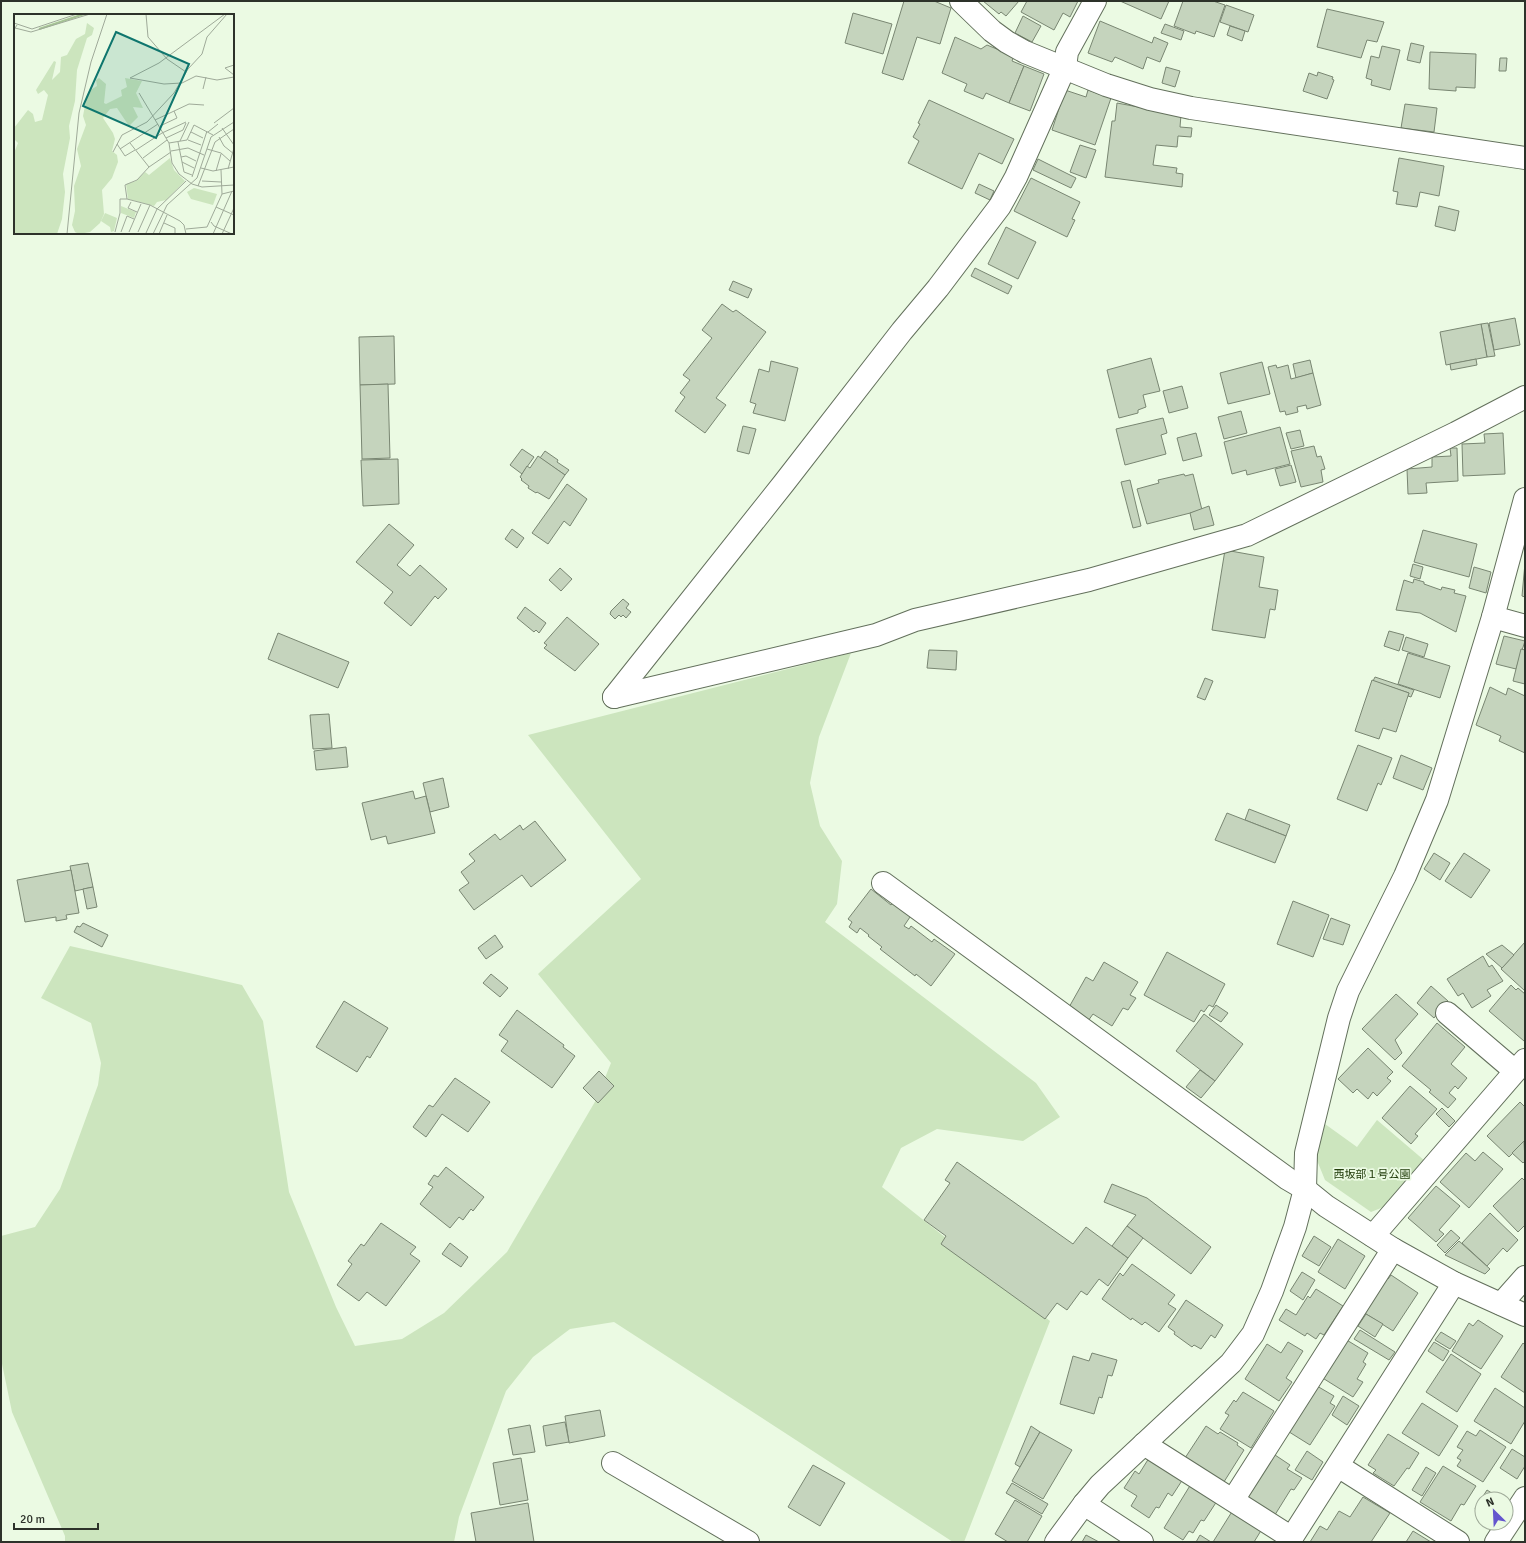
<svg xmlns="http://www.w3.org/2000/svg" width="1526" height="1543" font-family="Signika,'Noto Sans JP',sans-serif">
<style>
.green{fill:#cce5be}
.building{fill:#c5d4bd;stroke:#798672}
.lines{fill:none;stroke-linecap:round;stroke-linejoin:round}
.minor-casing{stroke:#63705c;stroke-width:24}
.minor{stroke:#fff;stroke-width:22}
.labels{text-anchor:middle;dominant-baseline:central;stroke-width:3.5;stroke-linejoin:round;paint-order:stroke}
.park-label{font-size:11px;fill:#213d0b;stroke:#ebfae3}
.inset-river{fill:none;stroke:#a5c394;stroke-width:2}
.inset-road{fill:none;stroke:#9faa99;stroke-width:1}
.view{fill:#0f766e;fill-opacity:0.15;stroke:#0f766e;stroke-width:2}
.inset-edge{fill:none;stroke:#2d322a;stroke-width:2}
</style>
<rect width="100%" height="100%" fill="#ebfae3"/>
<g class="green">
<polygon points="851,653 819,737 810,783 820,826 842,861 837,904 825,922 1036,1083 1060,1117 1023,1141 937,1129 901,1148 882,1187 1050,1321 964,1542 953,1542 614,1322 570,1329 533,1357 506,1391 459,1517 454,1542 65,1542 65,1536 12,1412 1,1359 1,1236 35,1227 60,1189 98,1085 101,1063 91,1023 41,998 70,946 242,985 263,1021 289,1192 336,1307 355,1346 402,1339 444,1313 507,1252 596,1100 611,1063 538,974 641,879 528,735"/>
<polygon points="1377,1120 1425,1161 1386,1206 1371,1212 1325,1180 1316,1158 1325,1124 1357,1147"/>
</g>
<g class="building">
<polygon points="904,1 934,1 951,8 940,44 917,37 903,80 882,73"/>
<polygon points="983,1 1019,1 1006,16 1001,12 999,14"/>
<polygon points="1027,1 1078,1 1070,17 1063,13 1054,30 1021,12"/>
<polygon points="1120,1 1169,1 1161,19"/>
<polygon points="1183,1 1213,1 1225,5 1214,37 1196,31 1195,34 1174,26"/>
<polygon points="1226,5 1254,15 1248,32 1220,22"/>
<polygon points="1327,9 1384,22 1377,42 1367,40 1361,58 1317,47"/>
<polygon points="853,13 892,24 883,54 845,43"/>
<polygon points="1023,16 1041,26 1032,42 1015,33"/>
<polygon points="1100,21 1152,43 1154,37 1168,43 1160,62 1147,57 1143,69 1115,57 1112,62 1088,53"/>
<polygon points="1165,24 1184,31 1181,40 1161,33"/>
<polygon points="1230,26 1245,31 1242,41 1227,35"/>
<polygon points="955,37 981,49 987,45 1014,56 1012,61 1024,66 1009,103 986,93 983,99 964,91 967,84 942,73"/>
<polygon points="1411,43 1424,46 1420,63 1407,60"/>
<polygon points="1382,46 1400,50 1390,90 1371,85 1372,80 1366,78 1371,56 1379,58"/>
<polygon points="1430,52 1476,54 1475,88 1456,87 1456,91 1429,89"/>
<polygon points="1500,58 1507,58 1506,71 1499,71"/>
<polygon points="1024,66 1044,74 1030,111 1009,103"/>
<polygon points="1166,67 1180,71 1175,87 1162,83"/>
<polygon points="1318,72 1333,77 1332,79 1334,80 1327,99 1303,91 1309,73 1317,76"/>
<polygon points="1065,90 1086,97 1088,90 1111,98 1095,145 1052,130"/>
<polygon points="929,100 1014,139 1002,164 979,153 962,189 908,163 919,141 913,137 920,124 918,123"/>
<polygon points="1117,103 1181,115 1180,127 1192,128 1191,137 1178,136 1177,147 1156,145 1153,165 1177,168 1176,173 1183,174 1182,187 1105,177 1112,121 1115,121"/>
<polygon points="1405,104 1437,108 1434,132 1401,128"/>
<polygon points="1080,145 1096,150 1086,178 1070,172"/>
<polygon points="1399,158 1444,166 1439,196 1420,192 1417,207 1396,204 1398,192 1393,191"/>
<polygon points="1038,159 1076,178 1071,188 1033,170"/>
<polygon points="1031,178 1080,202 1072,219 1075,220 1067,237 1014,211"/>
<polygon points="979,184 994,191 990,200 975,193"/>
<polygon points="1439,206 1459,211 1455,231 1435,226"/>
<polygon points="1006,227 1036,242 1018,279 988,264"/>
<polygon points="975,268 1012,286 1008,294 971,276"/>
<polygon points="733,281 752,289 748,298 729,290"/>
<polygon points="722,304 733,312 736,310 766,332 716,398 726,405 705,433 675,411 685,397 680,393 690,380 683,375 712,338 702,330"/>
<polygon points="1515,318 1520,345 1494,350 1489,323"/>
<polygon points="1488,323 1495,356 1487,357 1481,324"/>
<polygon points="1481,324 1487,357 1446,365 1440,332"/>
<polygon points="394,336 395,384 360,385 359,337"/>
<polygon points="1151,358 1160,391 1143,395 1146,407 1138,410 1138,413 1119,418 1107,370"/>
<polygon points="1476,359 1477,365 1451,370 1450,364"/>
<polygon points="1310,360 1313,373 1296,378 1293,364"/>
<polygon points="771,361 798,368 785,421 753,413 756,404 750,402 759,369 769,372"/>
<polygon points="1262,362 1270,394 1228,404 1220,373"/>
<polygon points="1276,365 1277,368 1288,365 1291,379 1313,373 1321,405 1307,409 1306,405 1297,407 1298,412 1286,415 1285,411 1280,412 1268,367"/>
<polygon points="388,384 390,458 362,459 360,385"/>
<polygon points="1182,386 1188,408 1169,413 1163,391"/>
<polygon points="1241,411 1247,433 1224,439 1218,417"/>
<polygon points="1163,418 1167,433 1161,435 1166,454 1125,465 1116,429"/>
<polygon points="743,426 756,429 749,454 737,451"/>
<polygon points="1280,427 1290,464 1247,475 1246,470 1232,474 1224,442"/>
<polygon points="1300,430 1304,446 1291,449 1286,433"/>
<polygon points="1196,433 1202,456 1183,461 1177,438"/>
<polygon points="1503,433 1505,474 1463,476 1462,444 1485,443 1484,434"/>
<polygon points="1314,446 1317,457 1321,456 1325,469 1321,470 1323,482 1301,487 1291,451"/>
<polygon points="1450,448 1457,448 1458,481 1426,483 1427,493 1408,494 1407,469 1432,467 1432,457 1451,456"/>
<polygon points="522,449 534,457 522,474 510,465"/>
<polygon points="545,451 558,460 557,462 569,470 565,475 540,458"/>
<polygon points="538,456 565,475 549,499 537,492 536,493 528,488 529,486 521,480 522,479 520,477 527,466 530,468"/>
<polygon points="398,459 399,504 363,506 361,460"/>
<polygon points="1291,465 1296,482 1280,486 1275,469"/>
<polygon points="1184,474 1185,476 1193,474 1202,510 1147,524 1137,489 1159,483 1158,480"/>
<polygon points="1130,480 1141,526 1133,528 1121,482"/>
<polygon points="567,484 587,499 570,526 564,521 548,544 532,533"/>
<polygon points="1209,506 1214,525 1194,530 1190,513"/>
<polygon points="389,524 414,545 397,565 410,576 420,565 447,589 438,599 435,596 411,626 384,603 393,592 356,562"/>
<polygon points="512,529 524,538 517,548 505,539"/>
<polygon points="1423,530 1477,544 1469,577 1414,562"/>
<polygon points="1225,550 1264,557 1259,587 1278,590 1275,610 1270,609 1265,638 1212,630"/>
<polygon points="1525,563 1525,597 1522,596"/>
<polygon points="1413,564 1423,567 1420,579 1410,576"/>
<polygon points="1474,567 1491,572 1486,593 1469,588"/>
<polygon points="560,568 572,579 561,591 549,580"/>
<polygon points="1414,579 1424,582 1424,584 1441,590 1442,587 1455,590 1454,593 1466,596 1456,632 1420,613 1396,610 1404,580 1413,583"/>
<polygon points="623,599 629,604 626,608 631,612 626,618 623,615 621,617 619,615 615,619 610,614 611,611"/>
<polygon points="525,607 546,623 539,633 536,630 534,632 517,618"/>
<polygon points="567,617 599,644 575,671 544,648 547,645 544,643"/>
<polygon points="1389,631 1404,635 1399,651 1384,646"/>
<polygon points="278,633 349,662 338,688 268,659"/>
<polygon points="1504,636 1525,641 1516,669 1496,664"/>
<polygon points="1406,637 1428,644 1424,657 1402,650"/>
<polygon points="1521,649 1525,650 1525,684 1513,681"/>
<polygon points="929,650 957,651 956,670 927,668"/>
<polygon points="1408,653 1450,666 1440,698 1398,684"/>
<polygon points="1375,677 1414,690 1411,697 1408,696 1409,693 1373,681"/>
<polygon points="1205,678 1213,681 1205,700 1197,697"/>
<polygon points="1372,680 1409,693 1396,732 1383,728 1379,739 1355,731"/>
<polygon points="1490,687 1506,695 1508,688 1525,696 1525,753 1499,741 1501,736 1476,725"/>
<polygon points="329,714 332,748 313,749 310,715"/>
<polygon points="1358,745 1392,758 1381,785 1378,783 1367,811 1337,799"/>
<polygon points="346,747 348,767 316,770 314,751"/>
<polygon points="1401,755 1432,768 1423,790 1393,778"/>
<polygon points="443,778 449,807 430,812 423,783"/>
<polygon points="413,791 415,799 426,796 435,833 388,844 386,836 371,840 362,803"/>
<polygon points="1249,809 1290,825 1286,836 1245,820"/>
<polygon points="1227,813 1286,836 1275,863 1215,840"/>
<polygon points="535,821 566,860 531,887 522,875 474,910 459,890 469,883 461,872 475,861 469,854 495,834 500,840 520,825 523,830"/>
<polygon points="1434,853 1450,863 1440,880 1424,869"/>
<polygon points="1464,853 1490,870 1471,898 1445,881"/>
<polygon points="88,863 93,887 75,891 70,866"/>
<polygon points="71,870 79,913 66,915 67,919 56,921 56,917 25,922 17,880"/>
<polygon points="93,887 97,907 87,909 83,889"/>
<polygon points="871,889 891,905 894,901 912,914 904,926 909,929 911,926 932,942 934,939 955,954 931,986 916,974 915,976 880,949 882,947 868,936 869,935 860,928 857,933 849,927 852,922 848,919"/>
<polygon points="1293,901 1329,915 1313,957 1277,944"/>
<polygon points="1331,918 1350,925 1343,945 1323,939"/>
<polygon points="83,923 108,935 102,947 74,932 77,926 80,927"/>
<polygon points="495,935 503,947 486,959 478,948"/>
<polygon points="1525,942 1525,991 1501,969"/>
<polygon points="1502,945 1514,955 1502,968 1486,954"/>
<polygon points="1167,952 1225,984 1213,1007 1209,1005 1204,1012 1201,1010 1194,1022 1144,995"/>
<polygon points="1483,956 1489,967 1492,965 1503,981 1487,990 1491,996 1472,1008 1463,993 1458,996 1447,979"/>
<polygon points="1104,962 1138,982 1130,995 1136,998 1128,1010 1123,1008 1112,1026 1093,1014 1088,1021 1068,1009 1086,977 1093,981"/>
<polygon points="491,974 508,988 500,997 483,983"/>
<polygon points="1511,985 1516,990 1518,988 1525,994 1525,1040 1524,1041 1489,1011"/>
<polygon points="1431,986 1448,1001 1434,1018 1417,1003"/>
<polygon points="1396,994 1418,1014 1395,1040 1402,1053 1395,1060 1362,1029"/>
<polygon points="344,1001 388,1028 370,1058 367,1056 357,1072 316,1047"/>
<polygon points="1216,1005 1228,1013 1221,1022 1209,1015"/>
<polygon points="517,1010 564,1045 563,1047 575,1056 552,1088 501,1051 508,1041 499,1035"/>
<polygon points="1204,1014 1243,1044 1215,1081 1176,1051"/>
<polygon points="1437,1023 1465,1047 1451,1064 1467,1078 1458,1089 1455,1086 1449,1093 1456,1099 1448,1108 1429,1092 1431,1090 1402,1066"/>
<polygon points="1368,1048 1393,1072 1387,1078 1391,1081 1377,1096 1373,1092 1368,1099 1357,1089 1353,1093 1338,1079"/>
<polygon points="1200,1070 1215,1081 1201,1098 1186,1087"/>
<polygon points="599,1071 614,1086 598,1103 583,1088"/>
<polygon points="455,1078 490,1102 468,1132 442,1114 426,1137 413,1127 429,1105 433,1107"/>
<polygon points="1410,1086 1437,1109 1415,1134 1418,1136 1411,1144 1382,1118"/>
<polygon points="1520,1102 1525,1107 1525,1141 1509,1157 1487,1136"/>
<polygon points="1442,1108 1455,1121 1449,1127 1436,1114"/>
<polygon points="1524,1141 1525,1161 1523,1163 1512,1153"/>
<polygon points="1483,1152 1503,1169 1469,1208 1440,1182 1466,1153 1475,1161"/>
<polygon points="957,1162 1073,1244 1086,1227 1128,1258 1108,1286 1099,1279 1087,1295 1081,1291 1067,1310 1057,1303 1045,1319 941,1244 946,1236 924,1220 950,1183 945,1180"/>
<polygon points="446,1167 484,1197 473,1211 471,1209 463,1220 459,1217 450,1228 420,1204 433,1187 428,1184 434,1175 438,1177"/>
<polygon points="1522,1178 1525,1181 1525,1225 1518,1232 1493,1206"/>
<polygon points="1112,1184 1147,1198 1211,1247 1191,1274 1127,1226 1136,1215 1104,1202"/>
<polygon points="1436,1186 1460,1206 1439,1230 1444,1234 1436,1242 1408,1218"/>
<polygon points="1490,1213 1518,1240 1507,1252 1503,1248 1487,1266 1462,1243"/>
<polygon points="381,1223 416,1247 410,1254 420,1261 386,1306 367,1292 359,1301 337,1285 352,1264 348,1261 361,1244 364,1246"/>
<polygon points="1127,1226 1143,1238 1128,1258 1112,1246"/>
<polygon points="1451,1230 1460,1238 1445,1253 1437,1245"/>
<polygon points="1314,1236 1331,1247 1319,1266 1302,1256"/>
<polygon points="1338,1239 1365,1256 1345,1289 1318,1272"/>
<polygon points="1459,1241 1490,1269 1485,1274 1445,1255"/>
<polygon points="450,1243 468,1257 461,1267 442,1254"/>
<polygon points="1132,1264 1175,1295 1168,1304 1176,1309 1159,1332 1145,1322 1142,1325 1132,1318 1131,1320 1102,1299 1120,1273 1123,1276"/>
<polygon points="1302,1272 1315,1280 1303,1300 1290,1291"/>
<polygon points="1391,1275 1418,1293 1393,1331 1363,1312 1385,1277 1388,1279"/>
<polygon points="1316,1289 1343,1306 1324,1335 1320,1333 1316,1339 1307,1333 1305,1336 1279,1320 1286,1309 1296,1315 1308,1296 1310,1298"/>
<polygon points="1186,1300 1223,1325 1215,1338 1211,1335 1201,1349 1194,1345 1192,1347 1174,1334 1175,1332 1168,1327"/>
<polygon points="1366,1314 1383,1324 1375,1337 1358,1326"/>
<polygon points="1478,1320 1503,1336 1481,1369 1452,1351 1469,1323 1473,1326"/>
<polygon points="1360,1330 1395,1352 1389,1360 1354,1339"/>
<polygon points="1441,1332 1456,1341 1450,1349 1435,1340"/>
<polygon points="1345,1339 1368,1353 1363,1362 1366,1364 1357,1379 1363,1382 1353,1397 1321,1377"/>
<polygon points="1288,1342 1303,1351 1286,1378 1292,1382 1279,1401 1245,1379 1267,1344 1281,1353"/>
<polygon points="1434,1342 1449,1351 1443,1361 1428,1351"/>
<polygon points="1523,1343 1525,1345 1525,1393 1501,1377"/>
<polygon points="1092,1353 1117,1360 1112,1376 1108,1375 1102,1398 1099,1397 1094,1414 1060,1404 1073,1356 1089,1361"/>
<polygon points="1451,1354 1481,1374 1457,1412 1426,1392"/>
<polygon points="1317,1386 1334,1396 1330,1403 1335,1406 1310,1445 1286,1430"/>
<polygon points="1495,1388 1525,1408 1525,1421 1511,1444 1474,1421"/>
<polygon points="1243,1392 1274,1411 1251,1448 1220,1429 1229,1415 1225,1413 1234,1400 1236,1402"/>
<polygon points="1343,1396 1359,1406 1347,1425 1332,1415"/>
<polygon points="1422,1403 1458,1426 1439,1456 1402,1433"/>
<polygon points="600,1410 605,1436 569,1443 565,1416"/>
<polygon points="565,1422 569,1442 546,1446 543,1426"/>
<polygon points="530,1425 535,1452 513,1455 508,1429"/>
<polygon points="1031,1426 1040,1432 1020,1467 1015,1464"/>
<polygon points="1206,1426 1218,1434 1220,1432 1238,1443 1237,1445 1244,1450 1222,1485 1185,1458"/>
<polygon points="1480,1430 1506,1447 1483,1482 1457,1466 1461,1460 1457,1458 1463,1450 1457,1447 1467,1431 1476,1436"/>
<polygon points="1040,1432 1072,1450 1043,1499 1012,1481"/>
<polygon points="1388,1434 1419,1453 1409,1469 1407,1468 1394,1486 1373,1473 1376,1470 1368,1465"/>
<polygon points="1512,1449 1525,1457 1525,1466 1517,1479 1500,1468"/>
<polygon points="1307,1451 1323,1462 1312,1480 1295,1470"/>
<polygon points="1272,1453 1290,1465 1287,1469 1302,1478 1294,1490 1291,1489 1273,1518 1243,1498"/>
<polygon points="521,1458 528,1500 500,1505 493,1463"/>
<polygon points="1149,1458 1183,1479 1172,1496 1168,1493 1159,1508 1156,1507 1149,1518 1131,1506 1137,1496 1124,1488 1135,1471 1139,1474"/>
<polygon points="813,1465 845,1483 820,1526 788,1507"/>
<polygon points="1443,1466 1476,1486 1464,1505 1461,1504 1451,1521 1420,1502"/>
<polygon points="1426,1467 1436,1473 1422,1496 1412,1490"/>
<polygon points="1012,1483 1048,1504 1042,1514 1006,1493"/>
<polygon points="1191,1484 1217,1501 1204,1521 1201,1520 1193,1533 1189,1531 1183,1540 1164,1528"/>
<polygon points="1487,1490 1501,1499 1482,1499 1482,1513 1475,1509"/>
<polygon points="1363,1497 1390,1513 1371,1542 1310,1542 1320,1526 1327,1530 1339,1511 1350,1517"/>
<polygon points="1015,1500 1042,1516 1027,1542 1008,1542 995,1534"/>
<polygon points="528,1503 534,1542 476,1542 471,1513"/>
<polygon points="1233,1510 1262,1529 1254,1542 1213,1542"/>
<polygon points="1413,1531 1431,1542 1406,1542"/>
<polygon points="1086,1535 1099,1542 1082,1542"/>
<polygon points="1200,1535 1211,1542 1196,1542"/>
</g>
<g class="lines">
<g class="minor-casing">
<g id="minor">
<polyline points="961,1 992,31 1007,42 1025,52 1106,85 1150,99 1191,108 1525,158"/>
<polyline points="1493,617 1525,626"/>
<polyline points="614,697 876,635 915,620 1089,580 1247,535 1456,433 1525,397"/>
<polyline points="614,697 784,483 902,331 938,288 1000,206 1016,177 1065,67 1067,52 1095,1"/>
<polyline points="883,883 1288,1179 1305,1189 1326,1206 1393,1249 1454,1283 1525,1315"/>
<polyline points="1447,1013 1515,1071"/>
<polyline points="1373,1236 1525,1060"/>
<polyline points="1501,1304 1525,1277"/>
<polyline points="1144,1444 1292,1538"/>
<polyline points="613,1463 748,1542"/>
<polyline points="1338,1466 1458,1542"/>
<polyline points="1233,1500 1393,1249"/>
<polyline points="1084,1504 1142,1542"/>
<polyline points="1056,1542 1084,1504 1100,1485 1231,1363 1253,1334 1272,1291 1295,1227 1305,1189 1306,1153 1339,1018 1348,991 1405,876 1437,800 1493,617 1525,499"/>
<polyline points="1289,1542 1454,1283"/>
<polyline points="1496,1542 1525,1498"/>
</g>
</g>
<use href="#minor" class="minor"/>
</g>
<g class="labels">
<g class="park-label">
<text x="1372" y="1174">西坂部１号公園</text>
</g>
</g>
<g transform="translate(14 14)">
<rect width="220" height="220" fill="#ebfae3"/>
<path d="M73,9l7,5 -2,7 -5,3 -10,32 -2,31 -6,25 1,12 -7,36 2,18 -3,27 -5,15h-43v-81l4,-10 -4,-4v-11l14,-18 5,4 2,8 7,-2 6,-25 -4,-5 -6,4 -2,-4 18,-29 2,1 -4,18 8,-8 1,-15 6,-2 9,-16 9,-5zM85,64l7,6 -2,19 2,1 16,-8 -1,-6 6,-3 -2,-9 17,3 -6,12 7,15 -10,-1 5,10 -9,9 -12,-18 -7,1 -7,9 10,15 2,6 -3,12 5,4 1,7 -6,16 -10,12 2,24 -4,9 -10,9 -11,2 -4,-2 -3,-7 3,-14 -1,-25 7,-20 -4,-17 9,-24 -3,-9 4,-21 2,-4 8,-5 -1,-6zM156,144l4,12 11,11 -19,19 -9,2 -3,4 -26,-7 -2,-15 10,-3 9,-9 4,3zM180,174l23,6 -4,11 -22,-6 -4,-7zM107,192l15,6 -2,6 -13,-5zM91,199l12,5 -3,13 -3,1 -1,-5 -9,-6z" fill="#cce5be"/>
<path class="inset-river" d="M25,15l45,-15"/>
<path class="inset-road" d="M132,0l2,23 19,22 19,13M0,9l18,6 45,-15M3,11l-2,3 16,4 59,-18M220,51l-9,3 9,7M116,64l29,-15 66,-49M116,64l34,6 18,-1 14,-7 21,4 17,-3M189,75l3,-12M125,79l30,50 3,20 7,11 13,10 10,3 32,-2M141,106l34,-16 15,1M200,109l20,-15M146,112l17,-8 -3,-7M208,114l12,17M177,118l12,6M194,118l10,-8M205,123l5,9 10,8M152,124l17,-8 3,-7M174,126l13,5M166,127l9,-19M164,128l6,30 8,3M116,129l19,24M155,129l18,-3 7,-15 19,10M103,130l8,12 10,-6M106,135l38,-25M193,135l14,4 9,8M122,136l26,-17 24,-11M157,137l17,-3 16,7M99,138l9,-17 25,-13 27,-29 14,-24 14,-15 5,-17 20,-23M167,143l5,-1 10,5M129,144l24,-18M168,148l12,6M187,154l12,3 21,-4M214,155l6,-21M202,157l5,-17M178,163l15,-46M188,167l19,1M184,172l17,-44 19,-13M208,180l12,-3M113,185l-2,-14 12,-5 12,-13 22,-15M117,188l-3,6 9,4M202,193l18,8M143,195l29,-28M197,208l3,4 18,8M150,209l11,5v6M172,215l21,-2 15,-33 -1,-24M101,218l5,-19v-14h7l23,6 30,16 4,4 2,9M107,218l6,-16 7,3M115,218l12,-28M124,218l12,-27M132,219l11,-24M53,220l12,-121 12,-51 16,-48M95,220h37M139,220l14,-29 30,-27 14,-41 23,-15M145,220l8,-19M199,220l19,-43M208,220l12,-26"/>
<path class="view" d="M102,18l73,32 -33,74 -73,-32z"/>
<rect width="220" height="220" class="inset-edge"/>
</g>
<rect width="1526" height="1543" fill="none" stroke="#2d322a" stroke-width="4"/>
<g transform="translate(1494 1511) rotate(336)"><circle r="19" fill="#ebfae3" stroke="#9faa99"/>
<path d="M0-3L7 15L0 10L-7 15Z" fill="#6455ce"/>
<text y="-6" font-size="11" font-weight="bold" text-anchor="middle" fill="#2d322a">N</text>
</g>
<path d="M14 1523v6h84v-6" fill="none" stroke="#2d322a" stroke-width="2"/>
<text x="20" y="1523" font-size="12" fill="#2d322a" stroke="#ebfae3" stroke-width="3" paint-order="stroke">20 m</text>
</svg>
